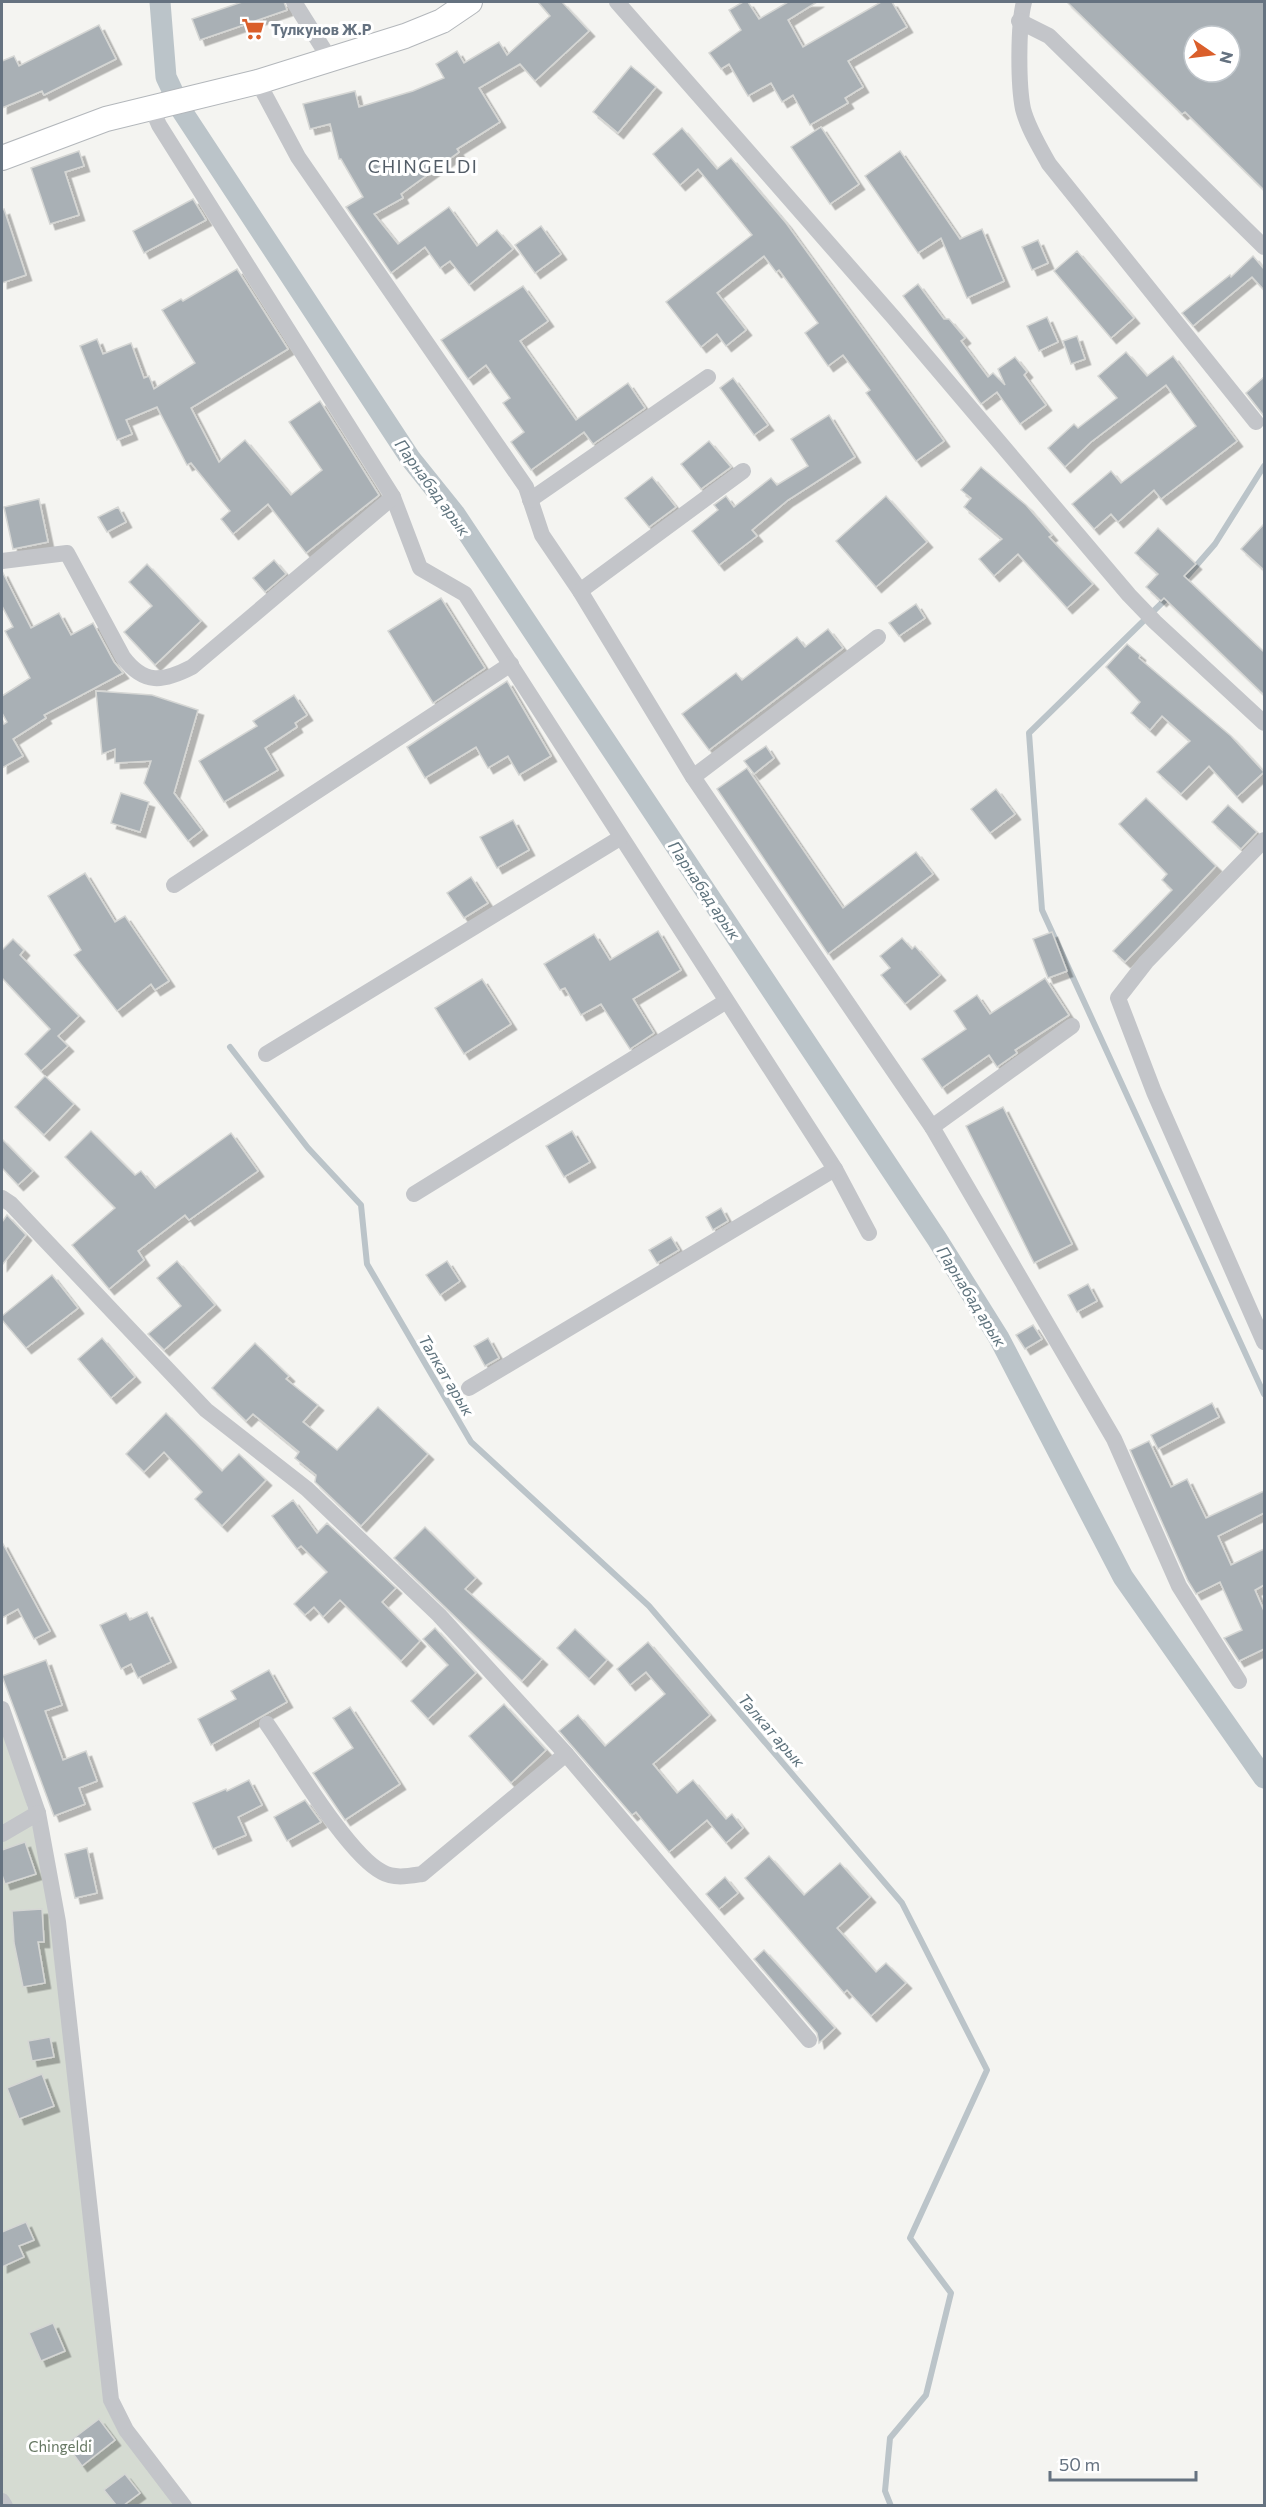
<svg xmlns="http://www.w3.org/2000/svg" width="1266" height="2507" font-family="Commissioner,sans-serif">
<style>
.green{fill:#d5dbd2}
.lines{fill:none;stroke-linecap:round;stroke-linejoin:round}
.stream{stroke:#bbc4c9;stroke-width:6}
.canal{stroke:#bbc4c9;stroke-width:21}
.building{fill:#a9b0b5;stroke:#d5d6d4;stroke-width:1.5;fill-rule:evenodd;filter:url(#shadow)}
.secondary-casing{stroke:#b3b7bb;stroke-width:26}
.street{stroke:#c3c5c9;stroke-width:16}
.secondary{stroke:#fff;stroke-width:24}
.labels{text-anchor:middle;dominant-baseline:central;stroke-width:6;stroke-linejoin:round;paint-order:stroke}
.poi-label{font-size:15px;font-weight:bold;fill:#657280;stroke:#fff;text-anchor:start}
.park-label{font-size:15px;fill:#667863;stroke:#fff}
.water-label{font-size:16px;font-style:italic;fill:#60747e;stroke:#fff}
.quarter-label{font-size:18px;letter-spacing:1.5px;fill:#525c66;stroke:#fff}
</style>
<defs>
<filter id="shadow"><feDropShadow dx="5.5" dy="5.5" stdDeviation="0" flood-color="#0004"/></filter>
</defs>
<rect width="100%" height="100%" fill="#f4f4f1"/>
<polygon class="green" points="2,1729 17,1767 58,1922 110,2415 178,2505 2,2505"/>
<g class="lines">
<g class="stream">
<polyline points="1182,582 1215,544 1264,466"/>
<polyline points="1171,594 1029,733 1042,910 1264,1394"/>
<polyline points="230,1047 308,1148 361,1205 367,1264 471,1442 649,1606 902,1903 987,2070 910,2238 951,2293 926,2395 890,2438 885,2491 891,2506"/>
</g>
<polyline class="canal" points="160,2 166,77 182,111 410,458 455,514 937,1239 999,1338 1123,1577 1264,1778"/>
</g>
<g class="building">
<polygon points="242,2 284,2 287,10 200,40 192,19"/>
<polygon points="538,2 562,2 589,31 535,81 520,64 479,88 500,122 457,149 459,152 401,194 403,198 374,214 398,244 449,207 477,246 497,230 513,249 469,285 450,261 440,268 425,247 391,273 346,207 363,197 341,159 339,159 330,124 310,129 303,104 355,91 359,107 413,91 444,78 436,64 457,51 464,63 499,42 507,55 550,16"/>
<polygon points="743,2 748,2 759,19 788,2 817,2 788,20 803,47 881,2 892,2 907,27 848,61 863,87 845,98 848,103 810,125 793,95 782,102 771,83 748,96 729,64 721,69 709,53 741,30 729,10"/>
<path d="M1067,2h197v188l-79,-78 -3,2zM1194,36h36v36h-36z"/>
<polygon points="99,25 116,59 44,95 42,91 2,108 2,61 14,56 19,66"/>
<polygon points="631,66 656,87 618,133 593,112"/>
<polygon points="821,127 859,184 830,204 791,147"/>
<polygon points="682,128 717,169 731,158 786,223 944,441 916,461 866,393 870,390 843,355 828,366 805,333 818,323 779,270 776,272 764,256 717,293 746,330 726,346 717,334 701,347 666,302 752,235 698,169 680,185 653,154"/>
<polygon points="79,151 84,166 65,172 79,215 50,224 31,168"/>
<polygon points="900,151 960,239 982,229 1004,281 967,298 941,238 918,253 865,176"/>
<polygon points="193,199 206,220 144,253 133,231"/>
<polygon points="4,209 26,275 2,283 2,210"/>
<polygon points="541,226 561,254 535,273 515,245"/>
<polygon points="1038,240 1048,263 1032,270 1022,247"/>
<polygon points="1077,251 1134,318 1111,338 1054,271"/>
<polygon points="1253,256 1264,269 1264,290 1252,277 1193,326 1182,313 1230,275 1231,277"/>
<polygon points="237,269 288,349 191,408 219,462 245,440 291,495 322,470 289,422 320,401 379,495 306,553 268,504 233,534 221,519 230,511 191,463 187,465 157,407 126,420 132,434 117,440 80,346 97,339 103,354 131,343 144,378 149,376 154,389 195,363 162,310 181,299 183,301"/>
<polygon points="918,284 944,319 949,319 965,338 961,341 988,377 993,373 1005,385 998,369 1015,357 1027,372 1024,375 1046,405 1020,424 997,392 981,404 903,296"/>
<polygon points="523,286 548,321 520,341 576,420 628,383 645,408 593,444 584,432 531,470 511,442 524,432 503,403 510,398 486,365 468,379 441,340"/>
<polygon points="1047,317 1058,342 1039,351 1027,326"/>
<polygon points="1077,336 1085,359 1071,364 1063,341"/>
<polygon points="1126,352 1147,376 1173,356 1237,441 1161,499 1154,490 1118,522 1111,514 1094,529 1072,504 1111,471 1121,483 1196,426 1166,385 1091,442 1065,467 1048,448 1074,424 1078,428 1117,398 1098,376"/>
<polygon points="1264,377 1264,416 1246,393"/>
<polygon points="733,378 768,425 754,435 720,388"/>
<polygon points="829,415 855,457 788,500 752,530 757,536 719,565 692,531 718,510 714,505 726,496 734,507 771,478 777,485 808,466 791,439"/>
<polygon points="709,441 731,467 701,489 681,464"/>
<polygon points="981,467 1026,505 1052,535 1049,537 1093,584 1067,608 1018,554 994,576 979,559 1002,539 964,507 971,498 961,490"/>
<polygon points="652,477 676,507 649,527 625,498"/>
<polygon points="886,496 927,542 876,587 836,541"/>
<polygon points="39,499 48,542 13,549 4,507"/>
<polygon points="118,507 126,522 107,532 98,517"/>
<polygon points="1264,524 1264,570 1241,549"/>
<polygon points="1158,528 1196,564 1184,576 1264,652 1264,695 1164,598 1161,601 1146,587 1158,574 1135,553"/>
<polygon points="274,560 286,574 265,592 253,578"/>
<polygon points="147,564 201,621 155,665 124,632 152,606 129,582"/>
<polygon points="2,571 31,628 59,613 71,635 93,623 114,662 123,673 44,715 46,718 13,739 23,756 2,768 2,719 4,724 7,722 2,713 2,696 30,678 5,631 13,627 2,606"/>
<polygon points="441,598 485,668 433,703 388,631"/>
<polygon points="916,604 925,618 899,636 889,623"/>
<polygon points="828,629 843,648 709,750 682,714 736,673 742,680 797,637 805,647"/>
<polygon points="1127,644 1140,655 1139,658 1231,736 1264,772 1237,797 1209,766 1181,794 1157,772 1190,741 1162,716 1150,730 1131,713 1140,702 1106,667"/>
<polygon points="507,681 551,756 519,775 508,756 488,768 476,747 425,778 407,747"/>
<polygon points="96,691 152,695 198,710 174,793 202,830 188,841 144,783 151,761 115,763 115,749 102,754"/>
<polygon points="294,695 307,715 295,723 297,727 265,748 278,770 224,802 199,761 257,726 253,721"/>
<polygon points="766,746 774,758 754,774 744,761"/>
<polygon points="747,768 843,908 916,852 933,874 828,954 717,789"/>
<polygon points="996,789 1015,814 990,833 971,809"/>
<polygon points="121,793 149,802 140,832 111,823"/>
<polygon points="1146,798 1216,866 1125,962 1113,951 1172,890 1162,880 1167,874 1119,824"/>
<polygon points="1228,805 1257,832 1241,849 1212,822"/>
<polygon points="513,820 529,850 497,868 480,837"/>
<polygon points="85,873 115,922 125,916 169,981 155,990 151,984 117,1011 74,955 81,950 48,896"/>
<polygon points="471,877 488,903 464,918 447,893"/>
<polygon points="658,931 681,970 633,999 654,1033 630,1049 601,1004 581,1015 565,988 560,990 544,964 594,934 610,960"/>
<polygon points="1052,932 1067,971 1048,978 1033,939"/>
<polygon points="902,938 912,949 915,946 940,975 905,1004 881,975 890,968 880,956"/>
<polygon points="13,939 24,950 20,955 79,1016 58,1036 68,1046 41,1071 25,1054 50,1029 2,978 2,950"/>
<polygon points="1045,978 1069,1015 1015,1050 1017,1053 997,1067 989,1055 942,1088 922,1059 966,1029 954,1011 977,995 990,1014"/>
<polygon points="482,979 511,1024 464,1054 435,1008"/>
<polygon points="45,1076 74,1104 44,1135 15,1107"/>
<polygon points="1003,1107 1072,1244 1034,1263 966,1126"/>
<polygon points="91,1131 135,1175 141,1171 155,1188 231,1133 258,1171 189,1220 185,1215 138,1251 144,1260 109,1289 72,1245 115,1208 65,1157"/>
<polygon points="572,1131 590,1162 564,1177 546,1146"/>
<polygon points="2,1139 33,1171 18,1185 2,1168"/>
<polygon points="721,1208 728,1221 713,1230 706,1217"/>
<polygon points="7,1215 26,1235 2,1265 2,1222"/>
<polygon points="671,1237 679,1250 657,1263 649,1250"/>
<polygon points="177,1261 215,1305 164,1350 148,1334 181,1306 157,1278"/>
<polygon points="447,1261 460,1281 440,1295 426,1275"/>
<polygon points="52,1275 78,1308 26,1348 2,1320 2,1316"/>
<polygon points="1088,1284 1097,1301 1077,1312 1068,1295"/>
<polygon points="1033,1325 1042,1339 1025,1349 1016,1335"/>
<polygon points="102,1338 135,1377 111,1398 78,1359"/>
<polygon points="488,1338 499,1358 485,1366 474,1346"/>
<polygon points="255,1343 289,1376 286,1379 318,1405 303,1422 337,1450 378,1407 428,1454 361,1526 315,1482 316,1475 295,1458 299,1452 253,1414 246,1421 212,1388"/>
<polygon points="1212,1403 1219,1417 1158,1449 1151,1435"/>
<polygon points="166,1413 222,1471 239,1454 266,1480 222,1526 195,1499 202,1492 164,1452 144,1472 126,1454"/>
<polygon points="1149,1441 1171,1487 1187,1479 1206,1518 1264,1491 1264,1513 1218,1536 1231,1565 1264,1549 1264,1585 1255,1590 1264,1611 1264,1649 1239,1661 1224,1638 1242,1630 1220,1582 1196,1594 1188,1581 1130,1450"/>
<polygon points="293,1500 317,1533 327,1523 396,1588 382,1602 420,1641 401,1661 340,1600 323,1617 314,1607 305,1615 294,1604 327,1572 301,1546 297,1549 272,1516"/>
<polygon points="425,1527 476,1578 465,1589 542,1659 522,1681 394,1558"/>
<polygon points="2,1542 50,1631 34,1639 18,1609 2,1618"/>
<polygon points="147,1612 171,1662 138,1678 131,1664 121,1669 100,1625 126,1613 130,1620"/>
<polygon points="435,1628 476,1673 428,1719 411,1701 448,1665 423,1639"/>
<polygon points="575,1629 607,1660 589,1679 557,1648"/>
<polygon points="648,1642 710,1715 653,1764 677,1793 693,1780 726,1819 732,1814 743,1828 726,1843 707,1820 669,1852 636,1812 632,1815 559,1731 578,1715 605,1746 665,1694 646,1672 630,1685 617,1669"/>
<polygon points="46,1660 62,1705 45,1711 63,1760 86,1751 97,1781 79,1788 85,1804 54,1816 2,1676"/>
<polygon points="269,1670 287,1702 211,1745 198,1719 236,1699 231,1691"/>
<polygon points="504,1704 546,1750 511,1783 469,1736"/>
<polygon points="350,1707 400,1784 345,1820 313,1773 353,1748 333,1718"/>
<polygon points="249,1780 262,1805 238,1817 246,1835 213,1849 193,1803 226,1789 227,1791"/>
<polygon points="305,1800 321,1822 287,1841 274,1817"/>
<polygon points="25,1842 36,1874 5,1884 2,1875 2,1850"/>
<polygon points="87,1848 97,1893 75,1898 65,1854"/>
<polygon points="769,1856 804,1895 840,1863 870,1897 837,1928 876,1972 886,1963 906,1983 871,2016 847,1990 844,1993 745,1878"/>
<polygon points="725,1877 738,1893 719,1909 706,1894"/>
<polygon points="42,1909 44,1942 38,1942 45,1983 23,1987 14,1943 12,1911"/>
<polygon points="764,1950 835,2028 819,2043 817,2033 754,1959"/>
<polygon points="50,2037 54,2057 32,2061 28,2041"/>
<polygon points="42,2074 54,2106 19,2119 7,2088"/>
<polygon points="26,2222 34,2240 19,2246 24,2257 2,2267 2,2232"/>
<polygon points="53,2323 65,2351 41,2361 29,2333"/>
<polygon points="99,2419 115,2440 82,2466 66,2444"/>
<polygon points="125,2474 140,2493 124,2505 116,2505 104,2490"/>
</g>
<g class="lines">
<g class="secondary-casing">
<polyline id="secondary" points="2,158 106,119 258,82 405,36 442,21 470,2"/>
</g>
<g class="street">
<polyline points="294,2 331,61"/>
<polyline points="617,2 894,318 1129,595 1155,622 1264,723"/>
<path d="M1024,2c-6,23 -6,82 -1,107 5,19 16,37 26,55l207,258"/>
<polyline points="1019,21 1049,36 1264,247"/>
<polyline points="258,82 298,157 526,487 542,535 580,591 693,777 932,1127 1114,1439 1179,1586 1239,1681"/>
<polyline points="151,106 159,125 393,497 420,568 465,594 835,1169 869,1233"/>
<polyline points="530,500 708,377"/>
<path d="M2,561l65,-8 56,104c21,28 40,25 69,10l201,-170"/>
<polyline points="580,591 743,471"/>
<polyline points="693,777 878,637"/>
<polyline points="1264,840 1146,962 1118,998 1154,1092 1264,1342"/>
<polyline points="174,885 511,664"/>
<polyline points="266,1054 620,838"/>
<polyline points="932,1127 1072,1026"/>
<polyline points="414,1194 725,1002"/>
<polyline points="2,1198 11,1204 206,1410 307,1489 439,1615 566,1754 809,2040"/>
<polyline points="469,1388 835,1169"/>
<polyline points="2,1709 38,1813 58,1922 111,2400 126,2430 184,2506"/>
<path d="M267,1724c24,34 81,131 115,148 12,7 27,4 40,2l144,-120"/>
<polyline points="2,1834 38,1813"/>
<polyline points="2,2501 5,2506"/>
</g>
<use href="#secondary" class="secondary"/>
</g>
<defs>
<g id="supermarket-bare" transform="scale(1.8)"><path d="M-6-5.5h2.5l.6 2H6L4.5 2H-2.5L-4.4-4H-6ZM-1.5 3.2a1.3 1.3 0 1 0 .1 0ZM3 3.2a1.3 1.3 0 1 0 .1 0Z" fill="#da5f2b" stroke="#fff" stroke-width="2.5" paint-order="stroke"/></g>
</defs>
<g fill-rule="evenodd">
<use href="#supermarket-bare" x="253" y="29"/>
</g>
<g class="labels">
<g class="poi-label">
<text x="271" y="29">Тулкунов Ж.Р</text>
</g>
<g class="park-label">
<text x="60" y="2446">Chingeldi</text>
</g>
<g class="water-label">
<text transform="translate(433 487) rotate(54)">Парнабад арык</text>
<text transform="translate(705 890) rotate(56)">Парнабад арык</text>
<text transform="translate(972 1296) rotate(58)">Парнабад арык</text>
<text transform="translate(447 1375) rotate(59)">Талкат арык</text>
<text transform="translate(772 1730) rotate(49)">Талкат арык</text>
</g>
<g class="quarter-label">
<text x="423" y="166">CHINGELDI</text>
</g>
</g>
<rect width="1266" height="2507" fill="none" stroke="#657280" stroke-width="6"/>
<g transform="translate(1212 54) rotate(104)"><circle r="28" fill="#ffffff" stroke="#c1c7cc" stroke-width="1.5"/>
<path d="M0-4.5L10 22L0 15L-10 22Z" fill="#da5f2b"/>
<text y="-9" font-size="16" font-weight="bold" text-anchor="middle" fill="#657280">N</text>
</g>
<path d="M1050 2471v9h146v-9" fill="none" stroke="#657280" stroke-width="3"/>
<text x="1059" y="2471" font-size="18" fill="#657280" stroke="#ffffff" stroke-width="4.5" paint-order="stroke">50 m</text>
</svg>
